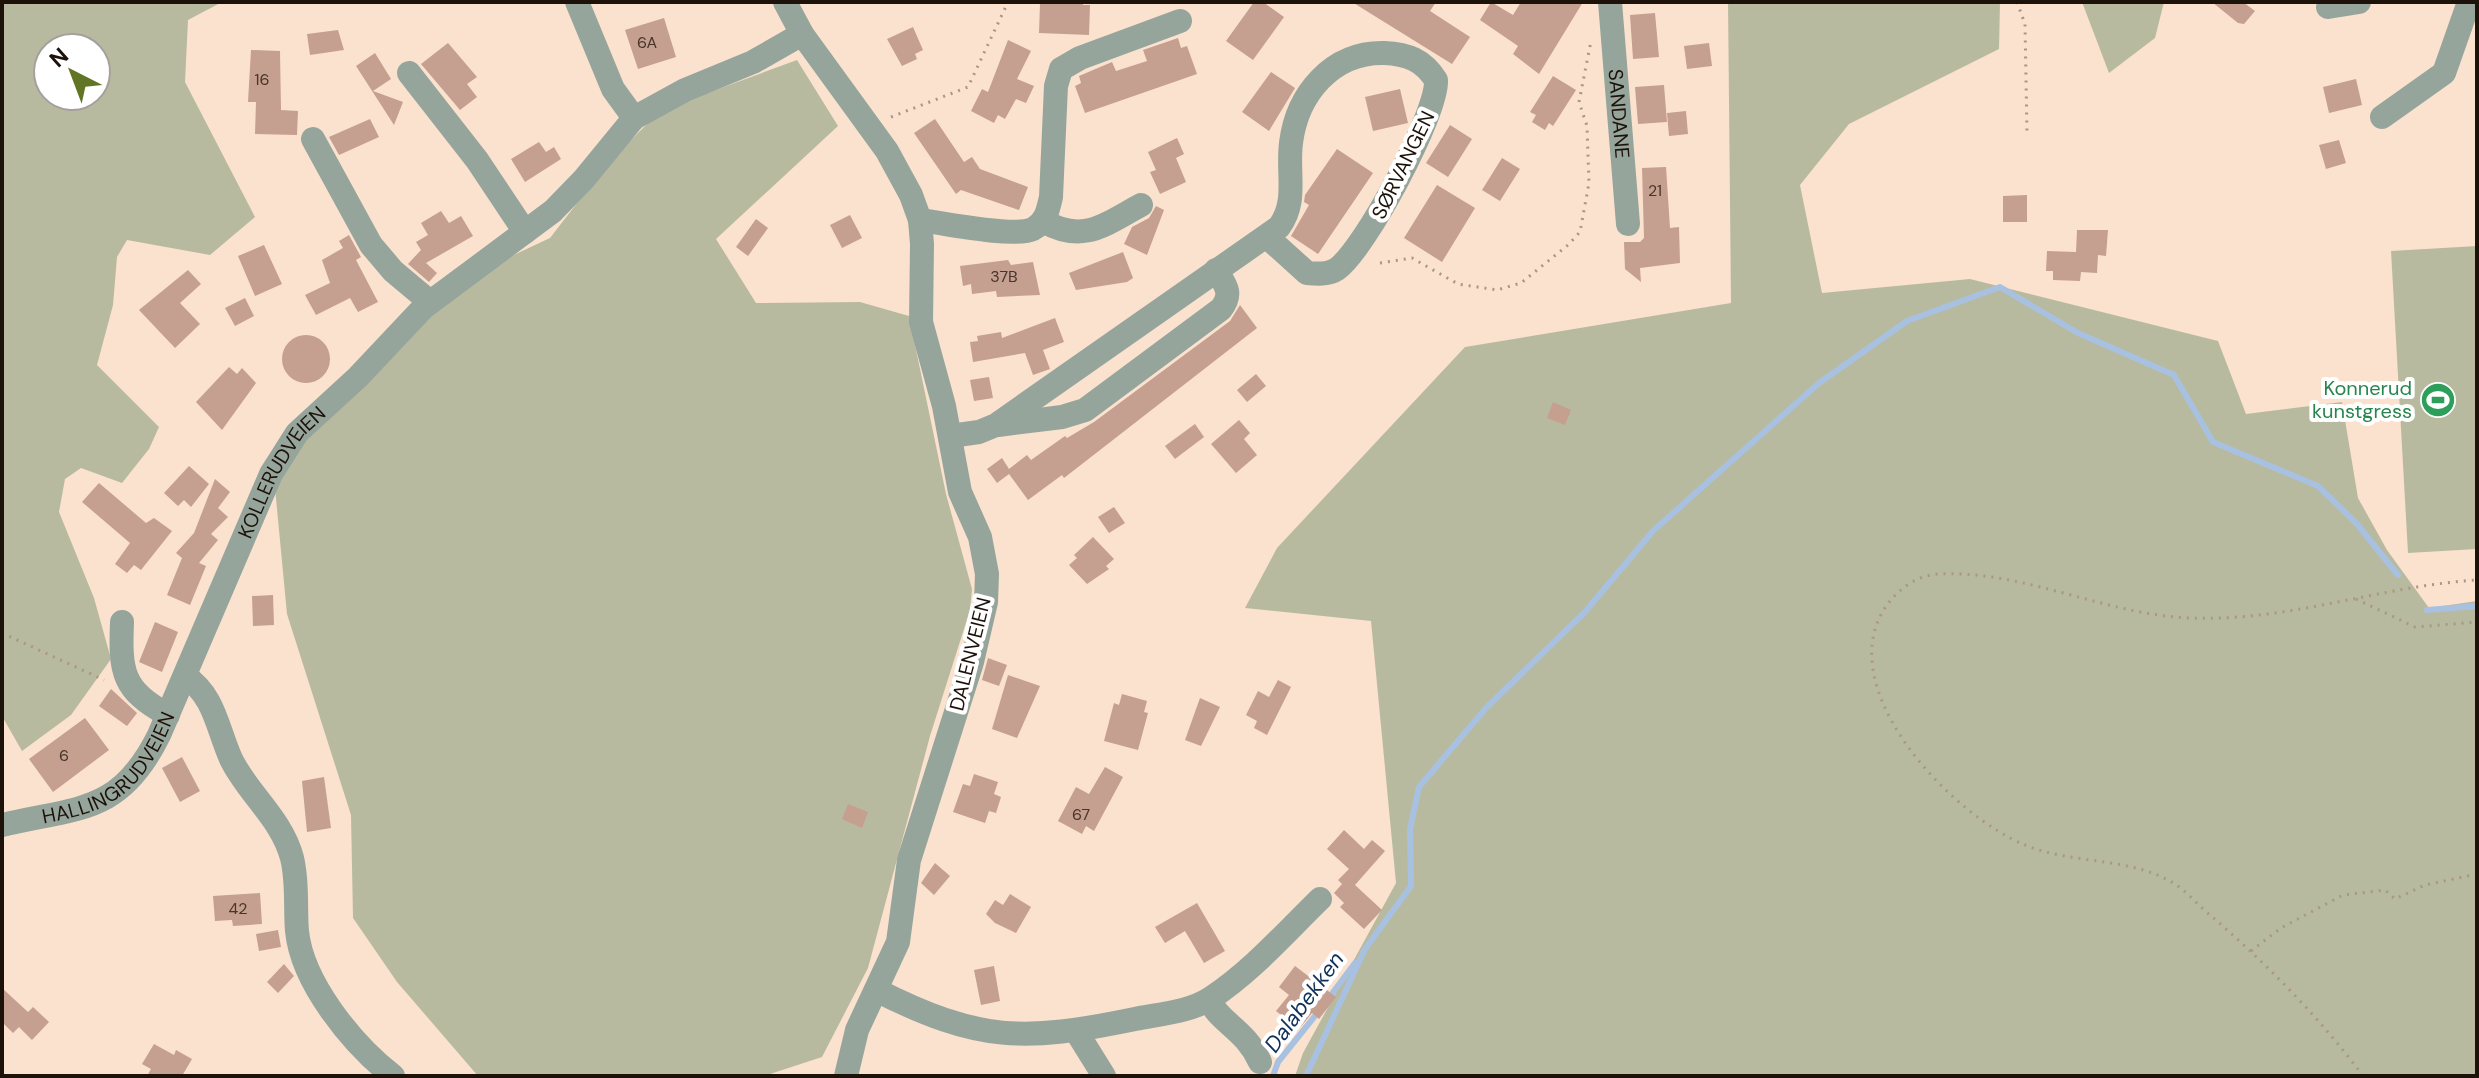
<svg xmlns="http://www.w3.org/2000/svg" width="2479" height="1078" font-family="'DM Sans',sans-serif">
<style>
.green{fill:#b8ba9f;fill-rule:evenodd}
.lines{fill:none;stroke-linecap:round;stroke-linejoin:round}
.stream{stroke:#a9c1e0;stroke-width:6}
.building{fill:#c59f8f}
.path{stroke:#aa9686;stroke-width:3;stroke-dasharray:2 6;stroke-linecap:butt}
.minor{stroke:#96a59c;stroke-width:24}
.labels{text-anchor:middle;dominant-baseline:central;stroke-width:8;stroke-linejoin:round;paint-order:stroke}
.number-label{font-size:16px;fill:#47352a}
.street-label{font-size:20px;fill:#1d1209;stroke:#fff}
.leisure-label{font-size:20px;fill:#27864d;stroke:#fff;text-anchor:end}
.water-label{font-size:22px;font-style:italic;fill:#0f3159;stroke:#fff}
</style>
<rect width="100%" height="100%" fill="#fbe2ce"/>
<g class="green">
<path d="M2,2h220l-34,18 -3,62 70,135 -45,38 -83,-15 -10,17 -4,48 -16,60 62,62 -10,22 -27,34 -41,-15 -16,11 -6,33 35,86 17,61 -40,56 -49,36 -20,-35zM48,48h48v48h-48z"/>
<polygon points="1728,2 2000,2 1999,49 1849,124 1800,185 1822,293 1970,279 2218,341 2246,414 2342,402 2358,498 2387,550 2429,608 2477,601 2477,1076 1295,1076 1303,1053 1396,883 1371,621 1245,608 1277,548 1465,347 1731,303"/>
<polygon points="2082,2 2164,2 2155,38 2109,73"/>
<polygon points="797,60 838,126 716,239 756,303 860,302 909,316 946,494 972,589 970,610 930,736 868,968 822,1057 764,1076 478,1076 397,982 353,918 351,815 287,614 273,467 418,321 503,260 550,238 608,163 661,110"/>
<polygon points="2477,246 2477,549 2408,553 2391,251"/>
</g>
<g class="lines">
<g class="stream">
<polyline points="2427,610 2477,606"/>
<polyline points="1328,999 1355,963"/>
<polyline points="1273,1076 1278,1062 1319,1011"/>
<polyline points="1306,1076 1365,949 1411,886 1410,829 1419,787 1486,708 1584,613 1653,531 1819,383 1907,321 2000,287 2078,333 2174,375 2213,442 2318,486 2357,524 2398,575"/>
</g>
</g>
<g class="building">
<polygon points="1047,2 1083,2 1083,5 1090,5 1089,35 1039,33 1040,4"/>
<polygon points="1254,2 1263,2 1284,17 1253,60 1226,41"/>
<polygon points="1352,2 1436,2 1430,11 1470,37 1452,64"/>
<polygon points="1491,2 1513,15 1521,2 1583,2 1539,74 1513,54 1518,46 1480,20"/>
<polygon points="2212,2 2243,2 2255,11 2244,24 2238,23"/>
<polygon points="1655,13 1659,57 1633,59 1630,15"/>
<polygon points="664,18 676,57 638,69 625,30"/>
<polygon points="913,27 923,50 915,54 917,59 902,66 887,39"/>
<polygon points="338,30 344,50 310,55 307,34"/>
<polygon points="1178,38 1181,48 1187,46 1197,74 1085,113 1075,86 1081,83 1079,76 1112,62 1116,71 1147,61 1143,50"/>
<polygon points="1008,40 1031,51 1017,79 1034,86 1026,103 1016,99 1005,119 998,115 994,123 971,111 982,89 988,92"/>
<polygon points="448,43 477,77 467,84 477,97 460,110 421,64"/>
<polygon points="1709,43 1712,66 1687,69 1684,46"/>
<polygon points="251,50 280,51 281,110 298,111 297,135 255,134 256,102 248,102"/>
<polygon points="375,53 391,79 373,91 403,102 394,125 356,66"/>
<polygon points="1271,72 1295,88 1269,131 1242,112"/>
<polygon points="1553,76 1576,90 1553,126 1549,123 1545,130 1532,122 1536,115 1530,112"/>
<polygon points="2356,79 2362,105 2329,113 2323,87"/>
<polygon points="1664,85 1667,122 1638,124 1635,87"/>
<polygon points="1400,89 1408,123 1373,131 1365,97"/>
<polygon points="1686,111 1688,134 1669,136 1667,113"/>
<polygon points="370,119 379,137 339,155 329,137"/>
<polygon points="935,119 964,162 972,157 980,169 1028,187 1019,210 961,190 956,194 914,133"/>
<polygon points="1450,125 1472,139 1448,177 1426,163"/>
<polygon points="1177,138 1184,154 1176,158 1186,182 1160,194 1150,172 1156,170 1148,152"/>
<polygon points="2339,140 2346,163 2326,169 2319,145"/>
<polygon points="539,142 546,152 554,147 561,159 525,182 511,159"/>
<polygon points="1337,149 1373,173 1318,254 1291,236 1309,205 1304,202 1305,195"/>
<polygon points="1502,158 1520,169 1500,201 1482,190"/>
<polygon points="1666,167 1670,228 1679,227 1680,263 1640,268 1641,282 1625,269 1624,242 1640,242 1644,238 1642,168"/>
<polygon points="1437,185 1475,208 1442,262 1404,238"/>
<polygon points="2027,195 2027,222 2003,222 2003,196"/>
<polygon points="1156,206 1164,210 1147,255 1124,244 1132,227 1149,218"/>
<polygon points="441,211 449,223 461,216 473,236 426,263 437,273 429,282 408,264 421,250 416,242 428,235 421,223"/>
<polygon points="850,215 862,238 842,248 830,225"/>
<polygon points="756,219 768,228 748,256 736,247"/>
<polygon points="2077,230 2108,230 2106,256 2098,255 2097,273 2081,272 2080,281 2053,280 2053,271 2046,271 2047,251 2076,252"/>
<polygon points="349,235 361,257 356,260 378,302 358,312 350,298 316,315 305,295 330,283 322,260 343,248 339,241"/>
<polygon points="264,245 282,284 255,296 238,256"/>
<polygon points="1123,252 1133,278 1127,282 1076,290 1069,273"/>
<polygon points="1008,260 1011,265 1033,262 1040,295 997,297 996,291 972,294 971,284 963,286 960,266"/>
<polygon points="188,270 201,284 180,303 200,324 175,348 139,310"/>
<polygon points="245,298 254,316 235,326 225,308"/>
<polygon points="1240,305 1257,328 1064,478 1062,475 1028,500 1009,474 997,483 987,469 1002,458 1009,469 1027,455 1031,460 1065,436 1067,438 1094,422 1230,321"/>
<polygon points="1055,318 1064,342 1043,350 1050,369 1033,375 1025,353 973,362 970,342 978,341 977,336 1001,332 1002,338"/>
<circle cx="306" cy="359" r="24"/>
<polygon points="229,367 237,374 242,368 256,383 222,430 196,402"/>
<polygon points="1256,374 1266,386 1247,402 1237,390"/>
<polygon points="989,377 993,398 974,401 970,380"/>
<polygon points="1553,402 1571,410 1565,425 1547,418"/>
<polygon points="1239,420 1250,433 1244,439 1257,455 1236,473 1211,444"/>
<polygon points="1195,424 1204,437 1175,459 1165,446"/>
<polygon points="189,466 209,484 191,507 184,500 178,506 164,493"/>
<polygon points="215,479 230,492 218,508 228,517 211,534 218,540 199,563 206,566 190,605 167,595 182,558 176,553 194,533"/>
<polygon points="99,483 146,523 154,518 172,531 141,570 134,565 127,573 115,564 130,543 82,502"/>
<polygon points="1114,507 1125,523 1109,533 1098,517"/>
<polygon points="1093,537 1114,559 1106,566 1109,569 1087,584 1069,565 1077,558 1074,555"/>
<polygon points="273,595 274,625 253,626 252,596"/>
<polygon points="155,622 178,632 162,672 139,662"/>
<polygon points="988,658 1007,665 999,686 982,680"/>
<polygon points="1008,675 1040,686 1017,738 992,729"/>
<polygon points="1278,680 1291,687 1267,735 1254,728 1257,721 1246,715 1258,691 1269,697"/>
<polygon points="111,689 137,713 127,726 99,706"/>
<polygon points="1122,694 1147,701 1144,712 1148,713 1138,750 1104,741 1114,703 1119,705"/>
<polygon points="1200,698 1220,707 1201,746 1185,740"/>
<polygon points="85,718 109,750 53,792 29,759"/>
<polygon points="182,757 200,791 180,802 162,768"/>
<polygon points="1105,767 1123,777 1094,831 1086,826 1082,834 1058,821 1076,787 1089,794"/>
<polygon points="974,774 998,782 994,794 1001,797 996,813 989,811 985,823 953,812 963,784 970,786"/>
<polygon points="324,777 331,828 307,832 302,781"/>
<polygon points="848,804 868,812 862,828 842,819"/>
<polygon points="1344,830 1364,849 1372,840 1385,851 1355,885 1382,910 1364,929 1340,907 1344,903 1334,893 1342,884 1338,880 1349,869 1327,849"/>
<polygon points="935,863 950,876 934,895 921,883"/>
<polygon points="260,893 262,924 233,926 232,920 215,921 213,896"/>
<polygon points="1010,894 1031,907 1016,933 995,923 986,914 995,900 1003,905"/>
<polygon points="1197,903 1225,951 1204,963 1185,931 1165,943 1155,927"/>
<polygon points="278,930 281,947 259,951 256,934"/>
<polygon points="284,964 294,976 278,993 267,982"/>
<polygon points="994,966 1000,1001 981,1005 974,970"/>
<polygon points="1295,966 1336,997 1319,1019 1312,1013 1299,1029 1276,1011 1289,995 1279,987"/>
<polygon points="2,988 28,1012 33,1007 49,1022 32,1040 19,1027 13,1033 2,1022"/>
<polygon points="154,1044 174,1055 176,1050 192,1059 182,1076 147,1076 151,1069 142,1064"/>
</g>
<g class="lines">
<g class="path">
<polyline points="2017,2 2025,24 2027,134"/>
<polyline points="891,117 968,87 1008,2"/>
<polyline points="1380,263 1412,258 1458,284 1497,290 1521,283 1568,245 1580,232 1589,183 1587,126 1579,102 1591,41"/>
<polyline points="2356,599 2415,627 2477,622"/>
<polyline points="2,633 104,680"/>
<polyline points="2251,951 2281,928 2343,895 2385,890 2395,899 2425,885 2477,874"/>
<path d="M2363,1076c-43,-58 -98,-114 -153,-161 -12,-10 -23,-23 -35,-31 -45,-28 -102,-19 -150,-39 -69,-28 -181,-142 -147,-224 10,-24 34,-46 61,-47 85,-4 167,41 251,44 98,4 190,-32 287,-38"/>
</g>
<g class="minor">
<polyline points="577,2 613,89 634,118"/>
<polyline points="785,2 802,34 887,151 911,195 920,220 922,244 921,322 944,406 960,492 980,537 987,574 986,602 972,662 909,860 898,942 857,1030 846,1076"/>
<path id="s1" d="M1610,2l18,222"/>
<polyline points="2328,7 2359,2"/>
<polyline points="409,73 477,160 525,232"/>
<polyline points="2382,117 2444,73 2469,2"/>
<polyline points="313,139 371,245 393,271 430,302"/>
<path d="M920,220c24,3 93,18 113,9 13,-7 15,-19 18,-32l5,-111 5,-17 19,-11 100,-37"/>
<path d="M1043,221c40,23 61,4 98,-16"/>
<path d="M998,425l64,-8 23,-7 136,-101c12,-16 5,-23 -5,-39"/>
<path d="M950,436l29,-4 17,-7 283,-198c19,-25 8,-54 12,-84 6,-49 41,-91 93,-90 24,1 39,7 52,27 2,33 -71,169 -99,189 -9,6 -20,5 -30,4l-40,-36"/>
<path d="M122,622c-2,50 0,68 46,93"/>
<path d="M185,676c30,20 32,52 46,83 17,35 51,60 61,99 6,24 3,49 5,73 5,52 56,114 96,145"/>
<path id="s2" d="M2,825c77,-18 118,-11 157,-90l112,-261 26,-41 61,-56 66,-70 129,-96 31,-32 50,-61 51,-28 68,-28 49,-28"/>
<path d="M876,990c103,52 147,52 259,29 25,-5 55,-7 76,-21 40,-26 75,-66 109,-99"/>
<path d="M1209,1000c12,24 36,29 51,62"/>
<polyline points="1076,1031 1104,1076"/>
</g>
</g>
<defs>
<g id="stadium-disc" transform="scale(1.8)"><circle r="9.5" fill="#2e9e5b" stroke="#fff"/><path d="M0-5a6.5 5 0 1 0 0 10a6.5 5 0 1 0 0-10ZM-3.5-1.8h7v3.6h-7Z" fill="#fff"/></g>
</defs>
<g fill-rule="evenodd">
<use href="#stadium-disc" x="2438" y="400"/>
</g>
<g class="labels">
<g class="number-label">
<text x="647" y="42">6A</text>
<text x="262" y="79">16</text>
<text x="1655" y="190">21</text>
<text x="1004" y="276">37B</text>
<text x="64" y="755">6</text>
<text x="1081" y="814">67</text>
<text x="238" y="908">42</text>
</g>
<g class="street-label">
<text stroke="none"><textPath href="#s1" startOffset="112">SANDANE</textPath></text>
<text transform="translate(1403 165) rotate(-64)">SØRVANGEN</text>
<text stroke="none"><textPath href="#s2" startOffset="482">KOLLERUDVEIEN</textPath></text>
<text transform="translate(970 654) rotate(-76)">DALENVEIEN</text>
<text stroke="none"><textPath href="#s2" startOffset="128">HALLINGRUDVEIEN</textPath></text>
</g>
<g class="leisure-label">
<text x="2412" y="388">Konnerud<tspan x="2412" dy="23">kunstgress</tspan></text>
</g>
<g class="water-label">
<text transform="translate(1304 1002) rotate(-54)">Dalabekken</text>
</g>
</g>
<rect width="2479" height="1078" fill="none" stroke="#1d1209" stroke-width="8"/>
<g transform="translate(72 72) rotate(318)"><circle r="38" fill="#ffffff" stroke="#a5a09d" stroke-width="2"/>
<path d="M0-6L14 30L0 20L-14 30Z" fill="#627524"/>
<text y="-12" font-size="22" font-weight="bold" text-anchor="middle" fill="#1d1209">N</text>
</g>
</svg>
